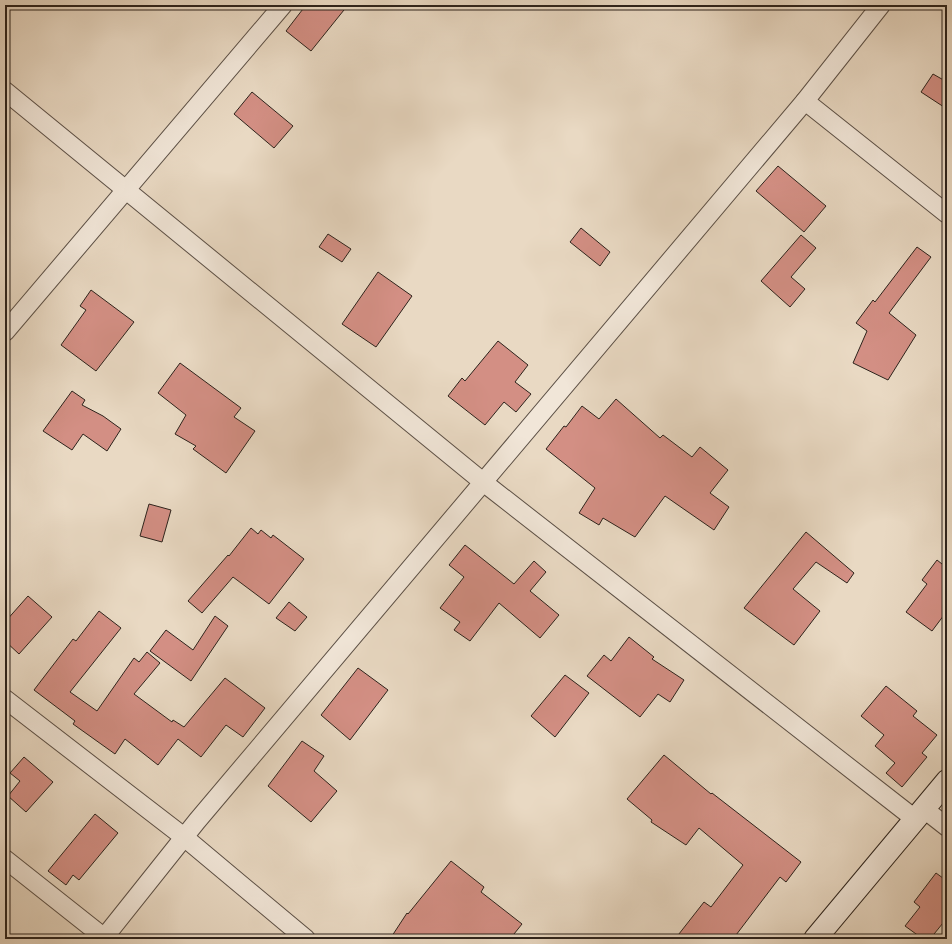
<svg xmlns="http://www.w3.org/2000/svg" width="952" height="944" font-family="'Libre Bodoni',serif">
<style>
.building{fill:#d38f84;stroke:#2d231c}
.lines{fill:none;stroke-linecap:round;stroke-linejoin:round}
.street-casing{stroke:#5c5046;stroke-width:20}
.secondary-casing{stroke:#2d231c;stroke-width:24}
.street{stroke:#f1e6d8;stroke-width:18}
.secondary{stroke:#f1e6d8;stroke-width:22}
</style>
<rect width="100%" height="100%" fill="#e9d9c3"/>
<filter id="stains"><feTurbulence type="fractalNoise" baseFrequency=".005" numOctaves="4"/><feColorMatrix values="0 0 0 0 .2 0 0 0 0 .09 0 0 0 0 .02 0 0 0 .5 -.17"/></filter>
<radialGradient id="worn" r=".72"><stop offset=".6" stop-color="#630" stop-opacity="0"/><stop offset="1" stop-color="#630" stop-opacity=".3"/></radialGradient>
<g class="building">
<polygon points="306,5 348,5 311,51 286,31"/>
<polygon points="933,74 947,82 947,109 921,92"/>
<polygon points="252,92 293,126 274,148 234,114"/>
<polygon points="778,166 826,206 804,232 756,191"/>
<polygon points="581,228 610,252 600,266 570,242"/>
<polygon points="328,234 351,249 342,262 319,247"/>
<polygon points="801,235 816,248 791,277 805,289 790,307 761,281"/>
<polygon points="917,247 931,257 889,313 916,335 888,380 853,363 867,331 856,323 873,300 875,302"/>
<polygon points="378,272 412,296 376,347 342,324"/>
<polygon points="91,290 134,322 96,371 61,345 86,310 80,306"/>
<polygon points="498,341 528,365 515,382 531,394 516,412 504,402 485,425 448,396 462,378 465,381"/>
<polygon points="180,363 241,408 234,417 255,431 226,473 193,449 196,446 175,434 186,415 158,393"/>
<polygon points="72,391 85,400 82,405 103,416 121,429 107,451 83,434 72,450 43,431"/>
<polygon points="616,399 660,438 663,435 692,457 700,447 728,470 710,493 729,507 714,530 665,496 635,537 603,518 599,525 579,513 595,488 546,449 564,426 566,427 582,406 599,419"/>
<polygon points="149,504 171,510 162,542 140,536"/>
<polygon points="251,528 258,534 261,530 271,538 273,535 304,559 269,604 233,577 202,613 188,601 228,555 229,556"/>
<polygon points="806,532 854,573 847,583 816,562 793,589 820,611 794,645 744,608"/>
<polygon points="465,545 514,584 534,561 546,572 530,591 559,615 540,638 499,603 470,641 454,630 460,622 440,608 464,577 449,565"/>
<polygon points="937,560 947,568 947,611 932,631 906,612 927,584 922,580"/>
<polygon points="28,596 52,617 19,654 5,641 5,622"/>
<polygon points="289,602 307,617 295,631 276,618"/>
<polygon points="99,611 121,628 70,692 97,711 134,658 139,662 147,652 160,663 134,694 172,722 173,720 184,727 225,678 265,708 243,737 226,725 201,757 178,739 158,765 125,739 115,754 73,724 75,721 34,690 73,639 76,641"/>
<polygon points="215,616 228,626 191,681 150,651 166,630 193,650"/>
<polygon points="629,637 654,657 652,659 684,680 670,702 658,694 640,717 587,676 604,655 611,661"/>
<polygon points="358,668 388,690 350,740 321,715"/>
<polygon points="565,675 589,693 555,737 531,716"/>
<polygon points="886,686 917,711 913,716 937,735 922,753 927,757 902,787 886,773 895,763 875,746 884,735 861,716"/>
<polygon points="302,741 324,756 314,771 337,791 311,822 268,786"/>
<polygon points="664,755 711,794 712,793 801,862 786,882 780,877 733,939 675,939 704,902 711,907 743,865 699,828 686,845 651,822 652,820 627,799"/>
<polygon points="24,757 53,782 26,812 8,796 20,781 10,773"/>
<polygon points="95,814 118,833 79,880 73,875 66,885 48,871"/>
<polygon points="451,861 484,887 481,892 522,924 510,939 390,939 407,913 408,914"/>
<polygon points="936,873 947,881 947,918 930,939 923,939 905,926 920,907 914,902"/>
</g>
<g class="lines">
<g class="street-casing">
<g id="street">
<polyline points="5,91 483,482 915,819"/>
<polyline points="805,101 947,214"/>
<polyline points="5,332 283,5"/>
<polyline points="5,699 184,837 306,939"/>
<polyline points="924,809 947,827"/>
<polyline points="5,859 106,939"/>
<polyline points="103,939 197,821 805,101 881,5"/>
</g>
</g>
<g class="secondary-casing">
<polyline id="secondary" points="815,939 947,781"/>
</g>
<use href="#street" class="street"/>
<use href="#secondary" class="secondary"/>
</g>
<rect width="952" height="944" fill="none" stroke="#e9d9c3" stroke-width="20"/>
<rect x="6" y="6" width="940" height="932" fill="none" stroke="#2d231c" stroke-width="2"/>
<rect x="10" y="10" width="932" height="924" fill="none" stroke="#2d231c"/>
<rect width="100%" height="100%" filter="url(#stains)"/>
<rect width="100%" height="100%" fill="url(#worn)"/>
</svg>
